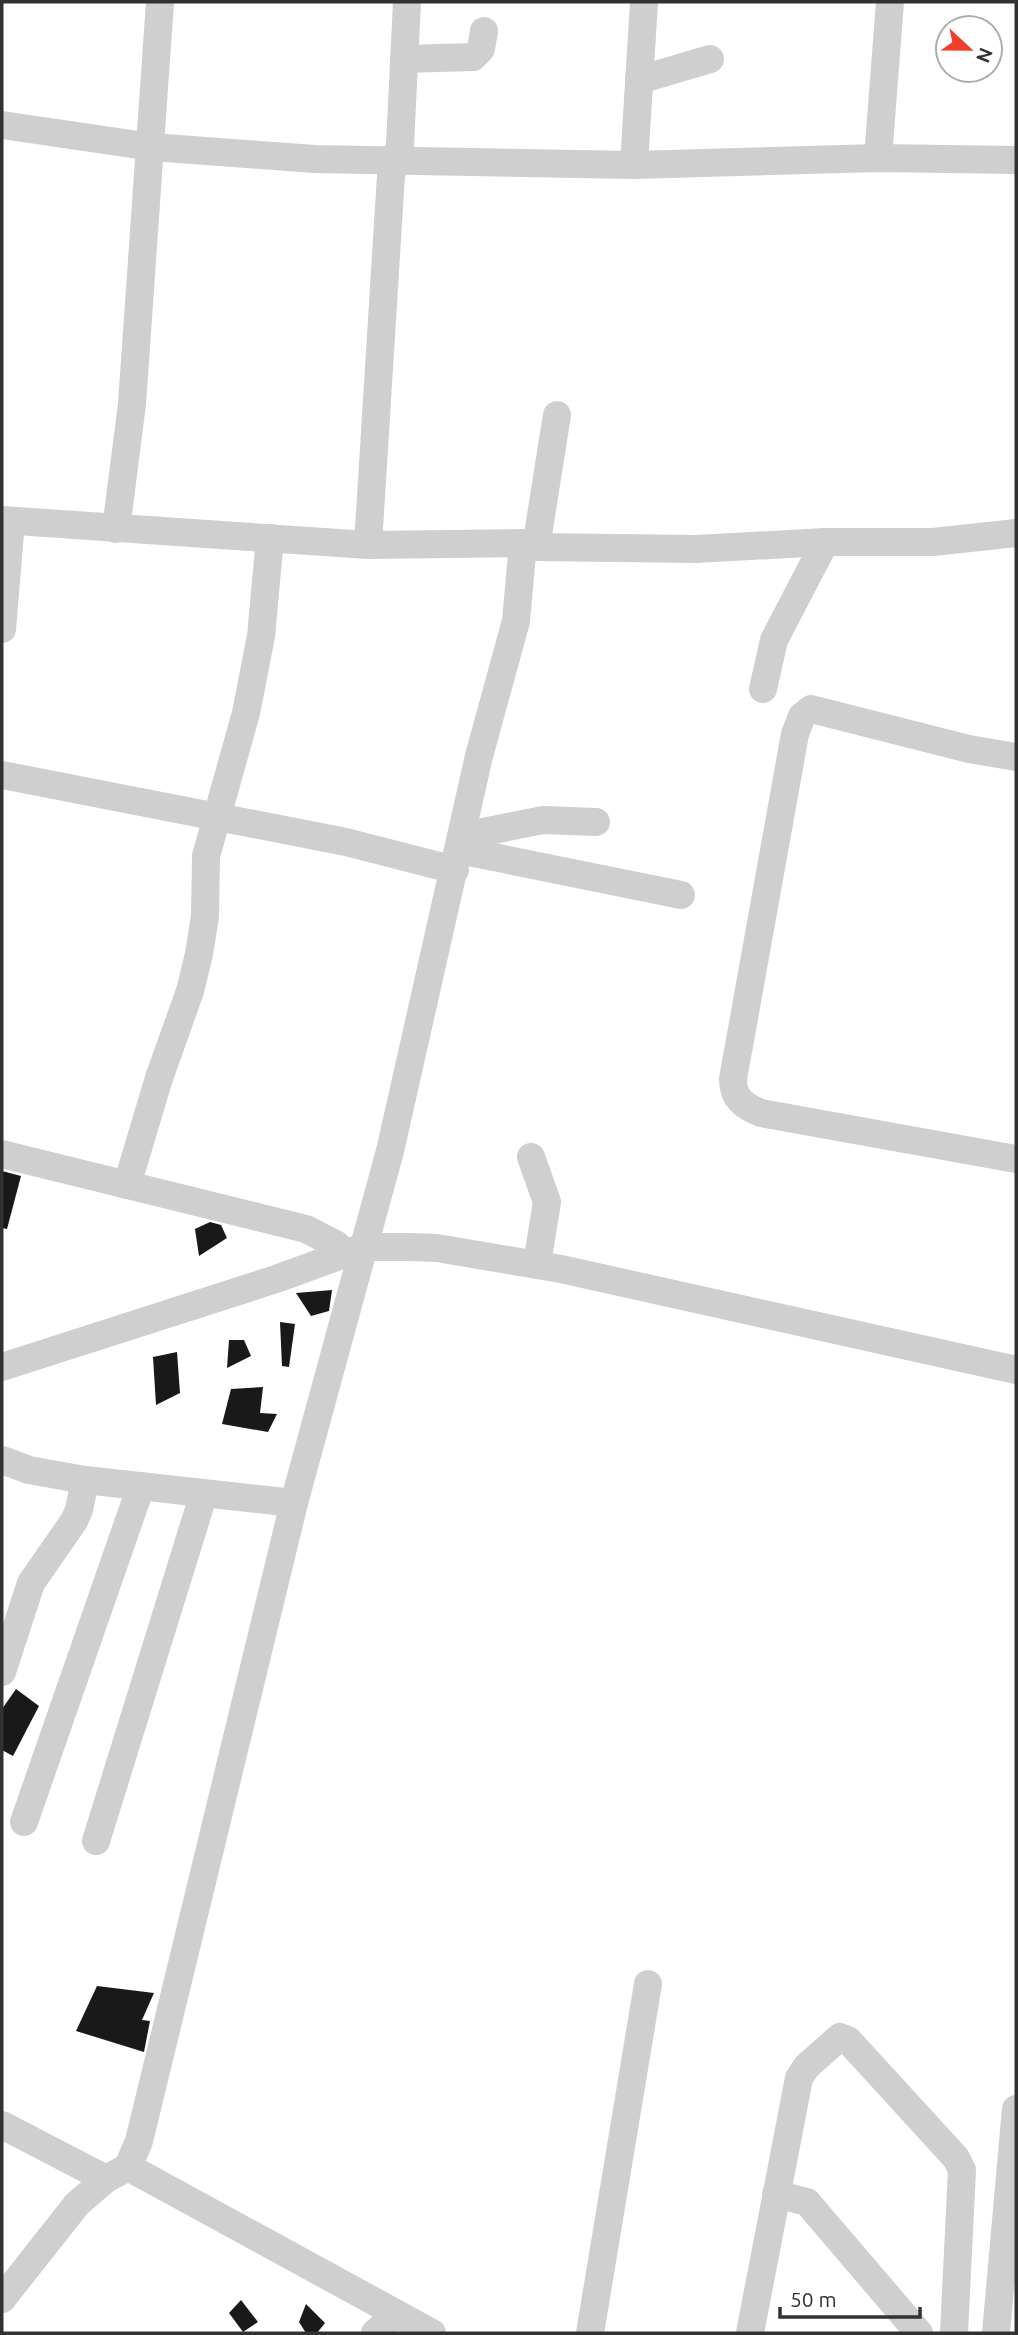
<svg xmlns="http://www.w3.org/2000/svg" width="1018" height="2335" font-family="Ubuntu,sans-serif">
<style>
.building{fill:#191919}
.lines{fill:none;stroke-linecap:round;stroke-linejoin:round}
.minor{stroke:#cfcfcf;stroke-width:28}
</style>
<rect width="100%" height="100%" fill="#fff"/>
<g class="building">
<polygon points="2,1171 21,1176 7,1229 2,1228"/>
<polygon points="210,1222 221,1225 227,1238 199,1256 195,1229"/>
<polygon points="332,1290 329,1311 311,1316 296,1293"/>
<polygon points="280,1322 295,1324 289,1367 282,1366"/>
<polygon points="229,1340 244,1340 251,1356 227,1368"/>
<polygon points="177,1352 180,1393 156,1405 153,1357"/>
<polygon points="263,1387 260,1413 277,1414 268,1432 222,1424 231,1389"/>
<polygon points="16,1689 39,1706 13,1756 2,1750 2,1709"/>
<polygon points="97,1986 154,1993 142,2020 150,2021 144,2052 76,2031"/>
<polygon points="241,2300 258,2322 243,2332 229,2313"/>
<polygon points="306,2304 325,2323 317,2333 306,2333 299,2322"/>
</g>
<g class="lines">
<g class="minor">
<polyline points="404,59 473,57 481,49 484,31"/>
<polyline points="639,80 710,59"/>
<polyline points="2,125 152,147 314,159 634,165 878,158 1016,160"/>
<polyline points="878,158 890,2"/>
<polyline points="634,165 644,2"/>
<polyline points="2,520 368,545 523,543 536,547 696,549 825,542 933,542 1016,533"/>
<polyline points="116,529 132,404 160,2"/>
<polyline points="368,545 391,175 400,145 407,2"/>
<polyline points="536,547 557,415"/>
<polyline points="2,629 11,521"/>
<polyline points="763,689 774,640 825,542"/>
<path d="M1016,757l-47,-8 -158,-40 -9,7 -7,18 -62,345c0,20 11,27 28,34l255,46"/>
<polyline points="2,775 346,842 455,870"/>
<polyline points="463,836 543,820 596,822"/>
<polyline points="459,850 681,895"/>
<polyline points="2,1154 306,1229 337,1245 344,1254"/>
<polyline points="531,1157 547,1202 537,1264"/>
<polyline points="127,1185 159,1078 190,991 199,954 205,916 206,856 246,713 261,636 270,538"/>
<polyline points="2,1367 276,1279 364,1247 409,1247 437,1248 561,1269 1016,1370"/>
<polyline points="2,1460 29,1470 85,1480 294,1503"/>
<polyline points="2,1672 31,1583 74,1521 79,1510 85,1480"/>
<polyline points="24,1822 141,1486"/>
<polyline points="96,1841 204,1493"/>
<polyline points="2,2125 106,2179"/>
<polyline points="128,2167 432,2333"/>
<polyline points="776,2194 807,2202 919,2333"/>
<polyline points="2,2299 77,2204 106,2179 128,2167 139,2141 294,1503 390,1151 479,756 516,621 523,543"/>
<polyline points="375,2333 395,2315"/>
<polyline points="590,2333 648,1984"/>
<polyline points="750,2333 799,2078 807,2066 840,2037 848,2040 956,2158 962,2170 954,2333"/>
<polyline points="996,2333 1016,2109"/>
</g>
</g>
<rect width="1018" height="2335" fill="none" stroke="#323232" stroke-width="7"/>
<g transform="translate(969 49) rotate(112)"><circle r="33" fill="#ffffff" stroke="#adadad" stroke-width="2"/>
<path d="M0-5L12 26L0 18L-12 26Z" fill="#f33d2b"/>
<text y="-10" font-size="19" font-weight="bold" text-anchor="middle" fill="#323232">N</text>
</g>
<path d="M780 2307v10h140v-10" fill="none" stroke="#323232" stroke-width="3.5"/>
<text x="790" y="2307" font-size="21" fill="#323232" stroke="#ffffff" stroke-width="5" paint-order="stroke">50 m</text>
</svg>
